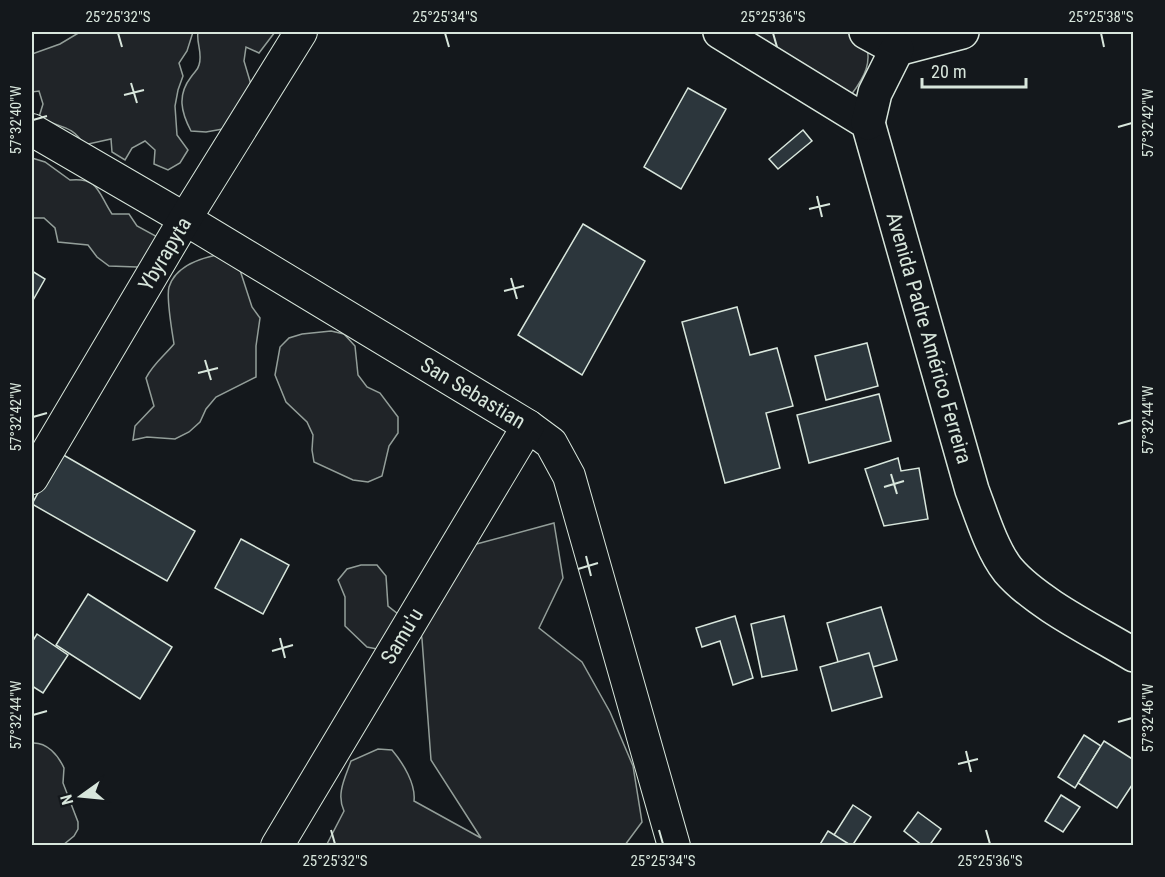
<svg xmlns="http://www.w3.org/2000/svg" width="1165" height="877" font-family="'Roboto Condensed',sans-serif">
<style>
.green{fill:#202428;stroke:#939e99;stroke-width:1.5}
.building{fill:#2c363c;stroke:#d8e6dc;stroke-width:1.5}
.lines{fill:none;stroke-linecap:round;stroke-linejoin:round}
.street-casing{stroke:#d8e6dc;stroke-width:34}
.secondary-casing{stroke:#d8e6dc;stroke-width:36}
.street{stroke:#14181c;stroke-width:32}
.secondary{stroke:#14181c;stroke-width:33}
.ticks{fill:none;stroke:#d8e6dc;stroke-width:2}
.labels{text-anchor:middle;dominant-baseline:central;stroke-width:4.5;stroke-linejoin:round;paint-order:stroke}
.street-label{font-size:21px;fill:#d8e6dc;stroke:#14181c}
.neatline{fill:none;stroke:#d8e6dc;stroke-width:2}
.ticks-label{font-size:15px;text-anchor:middle;fill:#d8e6dc}
</style>
<rect width="100%" height="100%" fill="#14181c"/>
<g class="green">
<path d="M80,32h113l-6,19 -8,12 4,13 -5,14 -3,16 2,29 11,15 -8,13 -12,7 -14,-6 1,-14 -10,-9 -13,7 -7,12 -13,-8 -1,-13 -27,6c-12,-21 -26,-17 -45,-28l4,-13 -4,-13 -7,1v-38l28,-10z"/>
<path d="M198,32h77l-16,21 -13,-6 -2,14 8,27 -18,39 -28,5 -15,-1c-10,-19 -14,-36 0,-54 3,-5 7,-7 8,-12 4,-12 -3,-22 -1,-33z"/>
<path d="M716,32h132l16,8c10,21 0,38 -13,55z"/>
<path d="M32,158l13,4 25,18c29,-3 28,13 42,34h17l8,12 26,14 -14,35 -12,-8 -28,-1 -12,-9 -9,-12 -30,-3 -3,-14 -11,-10h-12z"/>
<path d="M228,253l10,11 14,43 8,11 -4,28v31l-40,20 -10,12 -6,13 -11,10 -14,7 -28,-2 -14,3 2,-14 19,-20 -8,-28c7,-14 18,-22 28,-34 -2,-13 -8,-47 -5,-57 7,-23 38,-31 59,-34z"/>
<polygon points="331,331 344,334 355,346 358,375 367,387 380,393 398,417 398,433 389,446 382,476 368,482 353,480 314,462 312,450 313,435 307,422 286,402 275,375 280,347 289,338 302,334"/>
<path d="M554,523l9,55 -24,50 43,34 28,50 23,54 9,56 -17,23 -299,1 18,-35c-8,-17 1,-33 7,-50l27,-12 14,1c11,13 24,34 22,51l67,37 -50,-78 -9,-121 -7,-38 32,-49z"/>
<polygon points="361,565 377,565 386,576 388,606 398,614 382,650 367,647 345,626 345,597 338,580 347,569"/>
<path d="M32,743c15,-1 26,12 32,25l-1,15 15,39v7l-4,7 -11,9h-31z"/>
</g>
<g class="building">
<polygon points="688,88 726,109 681,189 644,167"/>
<polygon points="803,130 812,141 778,169 769,159"/>
<polygon points="583,224 645,261 582,375 518,335"/>
<polygon points="32,271 45,279 32,302"/>
<polygon points="737,307 750,355 777,348 793,406 766,413 780,468 725,483 682,322"/>
<polygon points="867,343 878,386 826,400 815,356"/>
<polygon points="879,394 891,441 809,463 797,415"/>
<polygon points="60,453 195,531 167,581 32,504"/>
<polygon points="898,458 901,471 919,468 928,519 884,526 865,469"/>
<polygon points="241,539 289,565 263,614 215,588"/>
<polygon points="88,594 172,647 140,699 56,645"/>
<polygon points="881,607 897,660 842,676 827,623"/>
<polygon points="735,616 753,678 733,685 720,641 702,647 696,628"/>
<polygon points="784,616 797,670 762,677 751,624"/>
<polygon points="37,634 68,655 43,693 32,686 32,642"/>
<polygon points="869,653 882,697 832,711 820,667"/>
<polygon points="1084,735 1101,746 1075,788 1058,777"/>
<polygon points="1104,741 1134,760 1134,782 1117,808 1078,783"/>
<polygon points="1061,795 1080,807 1063,832 1045,821"/>
<polygon points="853,805 871,817 852,846 827,846"/>
<polygon points="918,812 941,829 929,846 923,846 904,831"/>
<polygon points="828,831 852,846 819,846"/>
</g>
<g class="lines">
<g class="street-casing">
<g id="street">
<polyline points="32,130 185,219 528,426 551,443 569,476 674,846"/>
<polyline points="32,478 185,219 301,32"/>
<polyline points="277,846 528,426"/>
</g>
</g>
<g class="secondary-casing">
<g id="secondary">
<path d="M720,32l148,91 104,367c9,24 20,60 36,80 28,33 88,62 126,85"/>
<polyline points="866,32 897,49 962,32"/>
<polyline points="868,123 875,93 897,49"/>
</g>
</g>
<use href="#street" class="street"/>
<use href="#secondary" class="secondary"/>
</g>
<path class="ticks" d="M118,33l4,14M445,33l4,14M773,33l4,14M1101,33l3,14M131,83l6,20M124,95l20,-5M33,120l14,-4M1118,127l14,-4M817,196l5,21M809,209l21,-5M511,278l6,21M504,291l20,-5M205,360l6,20M198,373l20,-5M33,417l14,-4M1118,424l14,-4M891,474l6,20M884,487l20,-6M586,556l5,20M578,569l20,-6M280,638l5,20M272,651l21,-6M33,715l14,-4M1118,722l14,-4M966,751l5,21M958,764l20,-5M331,830l4,14M659,830l4,14M986,830l4,14"/>
<g class="labels">
<g class="street-label">
<text transform="translate(165 254) rotate(-59)">Ybyrapyta</text>
<text transform="translate(929 338) rotate(74)">Avenida Padre Américo Ferreira</text>
<text transform="translate(473 393) rotate(31)">San Sebastian</text>
<text transform="translate(402 636) rotate(-59)">Samu'u</text>
</g>
</g>
<rect width="1165" height="877" fill="none" stroke="#14181c" stroke-width="66"/>
<g transform="translate(81 796) rotate(255)" stroke="#14181c" stroke-width="4.5" paint-order="stroke">
<path d="M0-4.5L10 22L0 15L-10 22Z" fill="#d8e6dc"/>
<text y="-9" font-size="16" font-weight="bold" text-anchor="middle" fill="#d8e6dc">N</text>
</g>
<path d="M922 78v9h104v-9" fill="none" stroke="#d8e6dc" stroke-width="3"/>
<text x="931" y="78" font-size="18" fill="#d8e6dc" stroke="#14181c" stroke-width="4.5" paint-order="stroke">20 m</text>
<rect x="33" y="33" width="1099" height="811" class="neatline"/>
<g class="ticks-label">
<text x="118" y="22">25°25'32"S</text>
<text x="445" y="22">25°25'34"S</text>
<text x="773" y="22">25°25'36"S</text>
<text x="1101" y="22">25°25'38"S</text>
<text transform="translate(16 120) rotate(-90)" y="5">57°32'40"W</text>
<text transform="translate(1148 123) rotate(-90)" y="5">57°32'42"W</text>
<text transform="translate(16 417) rotate(-90)" y="5">57°32'42"W</text>
<text transform="translate(1148 420) rotate(-90)" y="5">57°32'44"W</text>
<text transform="translate(16 715) rotate(-90)" y="5">57°32'44"W</text>
<text transform="translate(1148 718) rotate(-90)" y="5">57°32'46"W</text>
<text x="335" y="866">25°25'32"S</text>
<text x="663" y="866">25°25'34"S</text>
<text x="990" y="866">25°25'36"S</text>
</g>
</svg>
